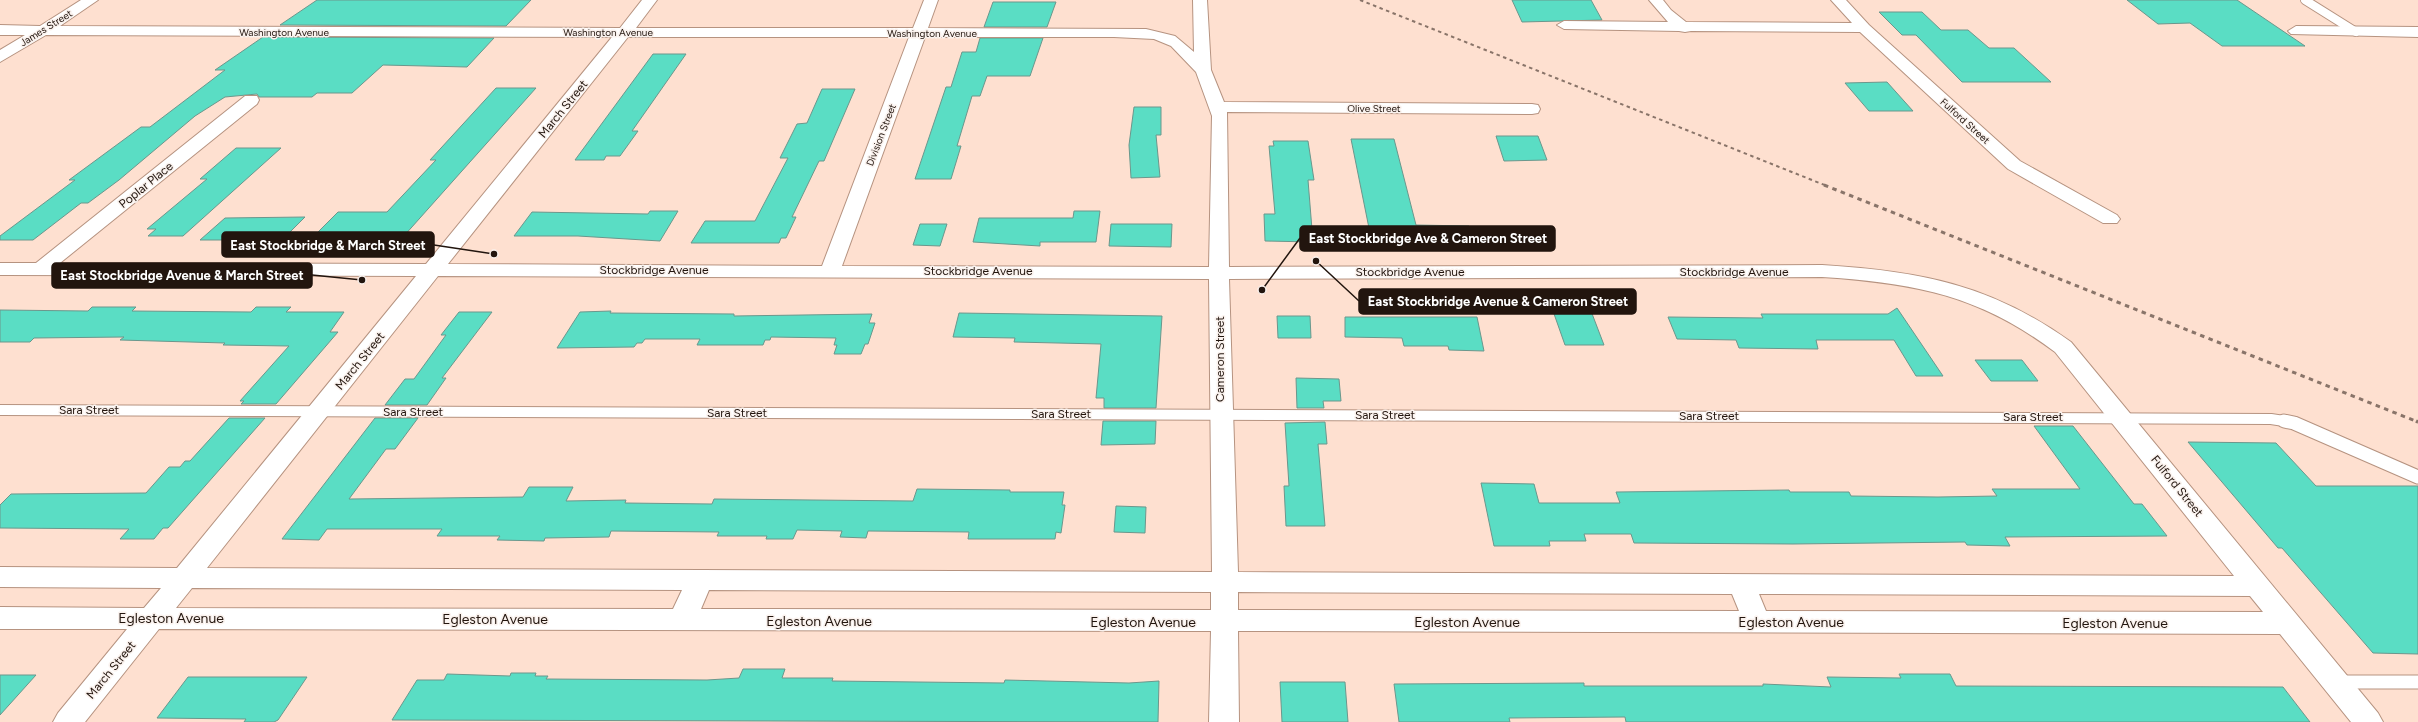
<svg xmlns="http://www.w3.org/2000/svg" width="2418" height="722" font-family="Figtree,sans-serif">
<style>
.building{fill:#5addc4;stroke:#6b978c}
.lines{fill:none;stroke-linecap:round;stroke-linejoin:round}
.lane-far2-casing{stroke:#b69380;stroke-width:10}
.lane-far1-casing{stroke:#b69380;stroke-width:12}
.lane-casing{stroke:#b69380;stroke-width:15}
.street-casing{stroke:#b69380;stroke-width:2}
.lane-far2{stroke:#fff;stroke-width:8}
.lane-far1{stroke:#fff;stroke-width:10}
.lane{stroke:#fff;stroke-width:13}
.street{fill:#fff;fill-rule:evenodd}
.rail-far2{stroke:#897469;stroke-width:2;stroke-dasharray:3.5 3.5;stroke-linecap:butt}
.rail-far1{stroke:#897469;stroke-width:3;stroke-dasharray:4.5 4.5;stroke-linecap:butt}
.rail{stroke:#897469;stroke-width:3.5;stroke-dasharray:6 6;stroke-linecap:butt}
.labels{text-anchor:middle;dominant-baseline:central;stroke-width:3;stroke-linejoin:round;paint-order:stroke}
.far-street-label{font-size:10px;fill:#22150e;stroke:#faf2ee}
.street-label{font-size:12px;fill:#22150e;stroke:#faf2ee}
.near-street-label{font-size:14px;fill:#22150e;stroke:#faf2ee}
.leader{fill:none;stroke:#22150e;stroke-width:1.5}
.callout-dot{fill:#22150e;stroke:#faf2ee;stroke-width:1.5}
.callout{fill:#22150e;stroke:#22150e;stroke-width:1.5}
.callout-label{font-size:13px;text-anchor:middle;font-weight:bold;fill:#fff}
</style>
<rect width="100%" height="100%" fill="#fee0d0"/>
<g class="building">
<polygon points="317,0 531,0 506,26 280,25"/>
<polygon points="1512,0 1591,0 1602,20 1522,22"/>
<polygon points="2127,0 2237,0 2305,46 2222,46 2190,23 2158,24"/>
<polygon points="993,2 1056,2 1047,27 984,27"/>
<polygon points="1879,12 1922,12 1941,30 1968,30 1989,48 2014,48 2051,82 1962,82 1916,35 1902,35"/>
<polygon points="263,37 494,38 467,67 383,65 352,93 317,93 312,97 259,97 257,94 225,97 195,116 119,180 88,203 81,203 33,240 0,240 0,236 75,180 69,180 141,127 150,127 225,70 215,70"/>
<polygon points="980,38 1043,38 1030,76 987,76 980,96 972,96 957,146 961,146 951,179 915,179 946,87 951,87 962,52 976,52"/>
<polygon points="653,54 686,54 632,131 638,131 620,156 606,156 604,160 575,160"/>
<polygon points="1887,82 1913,111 1869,111 1845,83"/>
<polygon points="496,88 536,88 403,237 314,236 338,212 387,212 436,160 430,160"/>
<polygon points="822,89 855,89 824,161 819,161 792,217 796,217 786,238 781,238 779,243 691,243 705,221 755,221 788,158 780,158 797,124 807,123"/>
<polygon points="1134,107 1161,107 1161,135 1156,135 1160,177 1131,178 1129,145"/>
<polygon points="1496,136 1538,136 1547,160 1504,161"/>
<polygon points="1351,139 1394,139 1416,225 1469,226 1475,248 1409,247 1408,243 1372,243"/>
<polygon points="1273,141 1308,141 1314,180 1308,180 1313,242 1265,241 1264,214 1275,214 1269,146 1274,146"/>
<polygon points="236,148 281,148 183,236 148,236 156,229 147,229 207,179 200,179"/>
<polygon points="650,211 678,211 660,241 578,236 514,236 532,212 648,214"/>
<polygon points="1074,211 1100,211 1096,242 1040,242 1040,246 973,242 979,218 1073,218"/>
<polygon points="305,217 282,240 200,240 225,218"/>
<polygon points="920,224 947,224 940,246 913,245"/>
<polygon points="1111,224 1172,224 1171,247 1109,246"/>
<polygon points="92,307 136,307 132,311 251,312 256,307 291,307 286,312 344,312 330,332 338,332 276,404 241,404 244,401 240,401 289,346 223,345 225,343 120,340 124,337 34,338 30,342 0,342 0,310 88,311"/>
<polygon points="1897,308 1943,376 1916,376 1894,340 1816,340 1818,349 1739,348 1736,340 1677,339 1668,317 1763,318 1761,314 1888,314"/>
<polygon points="611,311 610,313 734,314 734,316 872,314 869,323 875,323 868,344 865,344 861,354 834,354 837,345 834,345 836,338 771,337 770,340 765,340 763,345 697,345 700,339 645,339 642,343 637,343 634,347 557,348 580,312"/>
<polygon points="1553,311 1591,311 1604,345 1565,345"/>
<polygon points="459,312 492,312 442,378 446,378 427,405 385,405 405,379 414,379 446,335 441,335"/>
<polygon points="959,313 1162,316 1156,408 1104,408 1104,398 1096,398 1101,344 1014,342 1015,338 953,337"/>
<polygon points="1277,316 1310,316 1311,338 1278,338"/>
<polygon points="1345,317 1477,317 1484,351 1449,350 1448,346 1404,346 1402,338 1345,337"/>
<polygon points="1975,360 2022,360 2038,381 1991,381"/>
<polygon points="1296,378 1339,379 1341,401 1323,401 1324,408 1297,408"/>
<polygon points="229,418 265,418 168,528 163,528 154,539 120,539 129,529 0,528 0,505 11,494 146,493 169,467 180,467 185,461 190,461"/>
<polygon points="375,418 418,418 395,449 386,449 349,499 523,497 529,487 573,487 566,501 626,500 625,503 712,504 714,499 913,501 917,489 1010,490 1010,492 1064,492 1062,505 1065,505 1061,533 1056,532 1055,539 968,539 969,532 868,531 866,538 840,537 842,531 797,530 793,539 766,539 767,536 717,536 719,532 611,531 609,537 545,538 544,541 497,540 500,536 437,536 442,529 327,529 319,540 282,539"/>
<polygon points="1103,421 1156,421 1155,444 1101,445"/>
<polygon points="1325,422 1327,444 1318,444 1325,526 1286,526 1284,486 1289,486 1285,423"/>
<polygon points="2034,426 2073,426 2134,504 2142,504 2167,536 2005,537 2010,546 1967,545 1965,542 1793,544 1634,543 1631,534 1584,534 1586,541 1549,541 1550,546 1494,546 1481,483 1534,484 1539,503 1620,503 1616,492 1789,490 1790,492 1849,492 1851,496 1938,497 1997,496 1992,489 2080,489"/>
<polygon points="2188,442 2276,443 2316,486 2418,486 2418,654 2373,653 2282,548 2278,548"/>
<polygon points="1116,506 1146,507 1145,533 1114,532"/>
<polygon points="743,669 785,669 782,678 833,678 832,681 1004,683 1005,680 1129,683 1159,681 1158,722 392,720 417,680 444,680 447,674 510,676 511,673 536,673 535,676 548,676 546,679 707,680 739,678"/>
<polygon points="1899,674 1950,674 1956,686 2283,687 2310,722 1626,722 1625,717 1509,718 1510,722 1399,722 1394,684 1584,683 1584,686 1763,686 1763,684 1831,687 1827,677 1901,678"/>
<polygon points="0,675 36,675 0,715"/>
<polygon points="188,677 307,677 278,720 274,722 244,722 246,719 157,718"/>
<polygon points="1280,682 1345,682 1348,722 1282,722"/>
</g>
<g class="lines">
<g class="lane-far2-casing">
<polyline id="lane-far2" points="2305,0 2356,32"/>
</g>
<g class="lane-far1-casing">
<polyline id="lane-far1" points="0,410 2271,419 2290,422"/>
</g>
<g class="lane-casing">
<g id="lane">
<polyline points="2284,421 2294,423 2418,477"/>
<polyline points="2338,682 2418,682"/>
</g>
</g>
<g class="street-casing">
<g id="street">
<path d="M81,0h17l-38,26 560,2 22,-28h15l-21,28h277l11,-28h14l-10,28 218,1 29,7 19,16 -1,-52h14l4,70 13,32 308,2 6,1 2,4 -2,4 -6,1 -305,-2 2,155 593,-2c97,6 168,19 249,77l307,371 5,9h-32l-71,-88 -1042,-3 1,91h-30l2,-91 -1052,-2 -74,93h-32l5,-9 69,-84h-127v-22l144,1 17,-20 -161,-1v-20l177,1 239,-292 -416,-1v-12h36l209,-167h12l2,4 -2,4 -197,159 366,1 186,-227 -566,-2 -46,27v-12l25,-15h-25v-10l40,1zM628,37h281l-87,229 -374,-2zM925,37h189l40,2 17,7 25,26 16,44 -3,151 -367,-1zM438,276l771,3 3,293 -1005,-4zM1822,277c93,6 157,18 233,75l179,224 -996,-4 -9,-293zM192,588l490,2 -9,19 -497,-1zM709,590l502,2v18l-510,-1zM1238,592l494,2 7,17 -501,-1zM1759,594l491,2 13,16 -497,-1z"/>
<polygon points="1649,0 1663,0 1671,10 1686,22 1852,23 1831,0 1846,0 1869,25 2020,161 2117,215 2120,219 2117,223 2103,223 2008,169 1860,32 1691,31 1685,32 1679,31 1564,29 1557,25 1564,21 1668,22"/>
<polygon points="2296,26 2418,27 2418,37 2291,34 2288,31"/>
</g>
</g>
<use href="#lane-far2" class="lane-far2"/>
<use href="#lane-far1" class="lane-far1"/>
<use href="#lane" class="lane"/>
<use href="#street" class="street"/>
<polyline class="rail-far2" points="1360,0 1827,186"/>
<polyline class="rail-far1" points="1824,185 2418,422"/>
<polyline class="rail" points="2416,421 2418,422"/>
</g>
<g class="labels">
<g class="far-street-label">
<text transform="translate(46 28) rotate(-32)">James Street</text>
<text x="284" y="32">Washington Avenue</text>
<text x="608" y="32">Washington Avenue</text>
<text x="932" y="33">Washington Avenue</text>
<text x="1374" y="108">Olive Street</text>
<text transform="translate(1965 121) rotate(42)">Fulford Street</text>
<text transform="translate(881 135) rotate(-69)">Division Street</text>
</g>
<g class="street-label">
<text transform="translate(563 109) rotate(-51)">March Street</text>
<text transform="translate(146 185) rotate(-39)">Poplar Place</text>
<text x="654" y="270">Stockbridge Avenue</text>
<text x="978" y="271">Stockbridge Avenue</text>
<text x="1410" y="272">Stockbridge Avenue</text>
<text x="1734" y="272">Stockbridge Avenue</text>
<text transform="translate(1220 359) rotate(-90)">Cameron Street</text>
<text transform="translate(360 361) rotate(-51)">March Street</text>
<text x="89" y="410">Sara Street</text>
<text x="413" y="412">Sara Street</text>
<text x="737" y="413">Sara Street</text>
<text x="1061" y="414">Sara Street</text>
<text x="1385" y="415">Sara Street</text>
<text x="1709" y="416">Sara Street</text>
<text x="2033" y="417">Sara Street</text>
<text transform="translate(2177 486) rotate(51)">Fulford Street</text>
<text transform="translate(111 670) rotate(-51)">March Street</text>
</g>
<g class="near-street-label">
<text x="171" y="618">Egleston Avenue</text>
<text x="495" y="619">Egleston Avenue</text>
<text x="819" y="621">Egleston Avenue</text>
<text x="1143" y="622">Egleston Avenue</text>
<text x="1467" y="622">Egleston Avenue</text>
<text x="1791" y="622">Egleston Avenue</text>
<text x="2115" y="623">Egleston Avenue</text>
</g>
</g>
<path class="leader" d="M1262 290L1300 238M494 254L434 245M362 280L312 275M1316 261L1359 301"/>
<g class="callout-dot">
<circle cx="1262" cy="290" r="4"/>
<circle cx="494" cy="254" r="4"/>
<circle cx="362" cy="280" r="4"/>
<circle cx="1316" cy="261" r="4"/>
</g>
<g class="callout">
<rect x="1300" y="226" width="255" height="25" rx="4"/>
<rect x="222" y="232" width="212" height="25" rx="4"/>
<rect x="52" y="263" width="260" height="25" rx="4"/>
<rect x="1359" y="289" width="277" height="25" rx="4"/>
</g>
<g class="callout-label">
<text x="1428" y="243">East Stockbridge Ave &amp; Cameron Street</text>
<text x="328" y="250">East Stockbridge &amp; March Street</text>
<text x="182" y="280">East Stockbridge Avenue &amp; March Street</text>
<text x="1498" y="306">East Stockbridge Avenue &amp; Cameron Street</text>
</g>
</svg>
